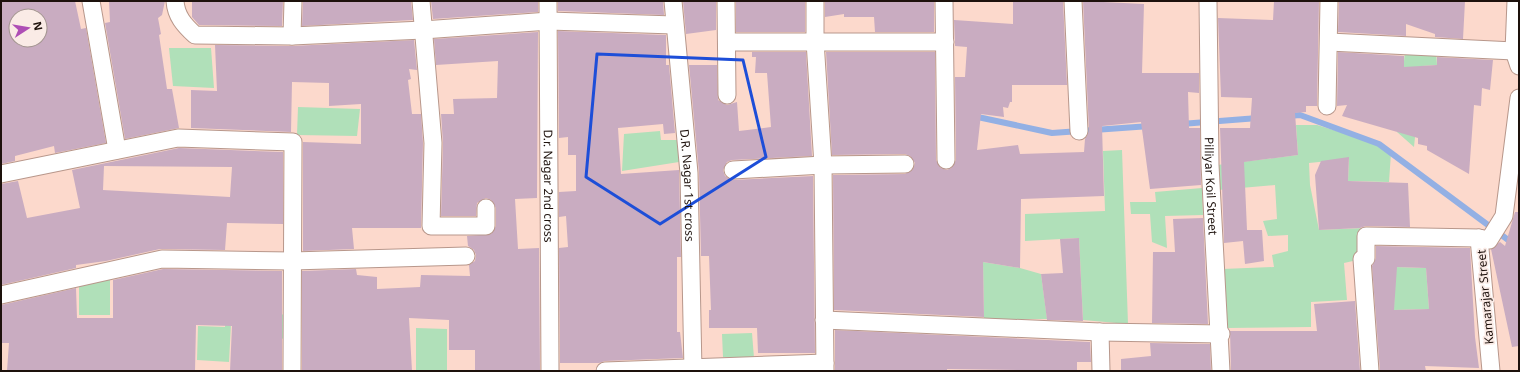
<svg xmlns="http://www.w3.org/2000/svg" width="1520" height="372" font-family="'Noto Sans',sans-serif">
<style>
.green{fill:#b0e0b9}
.lines{fill:none;stroke-linecap:round;stroke-linejoin:round}
.stream{stroke:#93b0e4;stroke-width:6}
.building{fill:#c9acc1;fill-rule:evenodd}
.minor-casing{stroke:#b8978b;stroke-width:19}
.minor{stroke:#fff;stroke-width:17}
.marked{fill:none;stroke:#1d4ed8;stroke-width:3;stroke-linejoin:round}
.labels{text-anchor:middle;dominant-baseline:central;stroke-width:3.5;stroke-linejoin:round;paint-order:stroke}
.street-label{font-size:12px;fill:#1d110c;stroke:#faebe6}
</style>
<rect width="100%" height="100%" fill="#fcd9cc"/>
<g class="green">
<polygon points="169,48 211,48 214,88 173,86"/>
<polygon points="1405,51 1436,51 1437,65 1422,66 1414,147 1397,132"/>
<polygon points="298,107 360,109 357,136 297,135"/>
<polygon points="1296,125 1317,125 1379,144 1391,153 1389,182 1348,181 1349,159 1309,163 1310,185 1319,230 1364,228 1362,259 1344,263 1347,300 1311,302 1311,327 1226,328 1222,269 1274,267 1272,255 1288,251 1288,235 1268,236 1263,221 1277,219 1275,185 1218,190 1217,165 1298,155"/>
<polygon points="660,131 661,140 679,140 679,162 622,171 624,134"/>
<polygon points="1122,150 1128,324 1083,320 1079,238 1025,241 1025,214 1105,211 1103,151"/>
<polygon points="1202,188 1203,215 1165,216 1167,248 1152,242 1150,214 1131,214 1130,202 1156,202 1155,192"/>
<polygon points="983,262 1020,268 1041,274 1047,319 984,319"/>
<polygon points="1395,267 1426,268 1429,309 1394,310"/>
<polygon points="110,276 110,315 79,315 79,283"/>
<polygon points="225,305 286,315 285,340 276,335 231,324 229,362 197,360 198,326 225,327"/>
<polygon points="416,328 447,329 447,371 416,371"/>
<polygon points="752,333 754,358 723,357 722,334"/>
</g>
<g class="lines">
<g class="stream">
<polyline points="973,116 1052,133 1150,126"/>
<polyline points="1289,116 1300,115 1379,144 1519,248"/>
<polyline points="1181,124 1258,118"/>
</g>
</g>
<g class="building">
<path d="M1,1h74l6,28 5,-1 20,115 -51,10 -1,-7 -39,10v5l-14,3zM16,16h24v24h-24z"/>
<polygon points="109,1 165,1 162,15 158,18 161,34 159,35 167,89 172,89 179,128 125,139 105,23 110,22"/>
<polygon points="192,1 283,1 282,26 199,25 192,17"/>
<polygon points="303,1 411,1 413,20 302,26"/>
<polygon points="431,1 538,1 538,12 433,19"/>
<polygon points="558,1 663,1 664,15 558,11"/>
<polygon points="683,1 716,1 716,30 686,34"/>
<rect x="736" y="1" width="69" height="31"/>
<polygon points="825,1 934,1 934,32 875,32 874,17 844,17 844,14 825,17"/>
<polygon points="1013,1 1063,1 1067,85 1012,85 1012,102 1010,102 1008,108 1003,107 1004,117 981,114 977,150 1018,145 1020,154 1084,152 1085,139 1089,131 1083,1 1144,4 1142,73 1199,73 1199,93 1188,92 1189,128 1200,128 1201,185 1150,189 1141,122 1102,126 1104,196 1021,199 1020,268 983,262 984,317 834,310 833,175 905,174 913,169 915,163 910,156 905,154 832,155 826,52 935,52 936,160 941,168 947,170 951,168 956,160 955,77 965,77 967,47 955,46 954,20 1013,24"/>
<polygon points="1274,1 1319,1 1317,106 1306,106 1306,112 1295,113 1298,155 1244,162 1247,230 1262,230 1264,261 1245,264 1243,241 1224,243 1220,128 1250,128 1252,98 1221,97 1218,18 1273,20"/>
<polygon points="1339,1 1465,1 1463,39 1435,37 1435,34 1406,24 1406,36 1338,32"/>
<polygon points="558,31 666,35 666,65 669,65 675,133 664,134 663,124 618,128 621,174 679,170 681,257 677,257 677,332 680,332 683,358 605,361 599,363 560,363 559,248 568,247 566,216 559,217 559,192 576,191 576,155 568,155 568,137 559,138"/>
<polygon points="538,32 537,198 515,199 518,249 539,248 540,371 475,371 475,350 449,350 449,320 409,318 412,371 302,371 302,271 356,269 357,275 377,277 377,289 420,287 421,275 470,276 469,265 475,261 476,255 474,250 468,246 467,236 491,234 496,226 496,208 491,200 486,198 477,203 476,216 441,216 443,143 441,114 454,114 453,99 497,98 498,61 436,65 434,39"/>
<polygon points="414,40 417,70 409,69 411,79 408,80 412,114 421,114 423,143 421,228 352,228 354,249 303,251 303,142 361,144 361,104 329,106 329,83 292,82 291,132 191,128 191,90 217,91 215,45 292,46"/>
<polygon points="752,52 806,52 812,156 732,160 727,162 723,170 725,176 733,180 813,176 815,353 758,353 757,328 709,328 709,310 711,310 709,256 701,256 699,172 689,65 717,65 718,100 727,105 737,102 739,131 771,127 767,73 755,73 756,57 752,57"/>
<polygon points="1338,52 1404,56 1404,67 1437,65 1437,57 1493,60 1490,90 1482,88 1481,106 1474,105 1469,174 1427,150 1427,146 1418,144 1418,138 1342,116 1347,105 1337,106"/>
<path d="M179,148l104,4v72l-56,-1 -2,27 -65,-1 -54,12 -30,4v3l-75,17v-101l17,-3 9,37 53,-10 -8,-38zM104,166l128,1 -2,30 -127,-7z"/>
<polygon points="1349,157 1348,181 1408,183 1410,227 1366,226 1360,228 1319,230 1315,175 1321,161"/>
<polygon points="1515,212 1519,212 1519,346 1512,347 1491,249 1500,242 1505,246"/>
<polygon points="1203,218 1208,324 1152,323 1153,252 1175,252 1173,219"/>
<polygon points="1079,238 1083,321 1047,320 1041,274 1063,273 1060,239"/>
<path d="M1376,246l94,2 5,89 4,31 -54,-2 1,5h-46l-8,-105 4,-8zM1397,267l29,1 3,41 -35,1z"/>
<polygon points="163,269 282,271 282,371 230,371 232,326 196,325 195,371 7,371 9,343 1,343 1,305 76,288 77,318 113,318 113,280"/>
<polygon points="1355,301 1360,371 1231,371 1230,331 1317,331 1314,304"/>
<polygon points="835,330 1090,342 1091,362 1077,362 1077,371 947,369 947,371 835,371"/>
<polygon points="1150,343 1210,344 1211,371 1121,371 1121,359 1151,356"/>
</g>
<g class="lines">
<g class="minor-casing">
<g id="minor">
<polyline points="91,1 117,150"/>
<path d="M175,1c1,15 9,24 20,34l97,1 131,-6 126,-9 125,4"/>
<polyline points="421,1 433,143 431,226 486,226 486,208"/>
<path id="s1" d="M548,1l2,370"/>
<path id="s2" d="M673,1l16,172 4,198"/>
<polyline points="726,1 727,95"/>
<polyline points="815,1 815,41 823,165 825,371"/>
<polyline points="944,1 946,160"/>
<polyline points="1073,1 1079,131"/>
<path id="s3" d="M1208,1l2,164 11,206"/>
<polyline points="1516,1 1514,51 1519,66"/>
<polyline points="292,36 293,1"/>
<polyline points="727,42 945,42"/>
<polyline points="1329,42 1514,51"/>
<polyline points="1327,106 1329,1"/>
<polyline points="733,170 823,165 905,164"/>
<polyline points="1,174 178,138 293,142 292,371"/>
<polyline points="1,295 162,259 292,261 466,256"/>
<polyline points="824,320 1100,332 1221,334"/>
<polyline points="1100,332 1101,371"/>
<polyline points="605,371 825,363"/>
<polyline points="1370,371 1362,259 1366,258 1366,236 1479,238"/>
<polyline points="1491,371 1479,238 1489,240 1504,216 1519,98"/>
</g>
</g>
<use href="#minor" class="minor"/>
</g>
<path class="marked" d="M597,54l146,6 23,97 -106,67 -74,-47z"/>
<g class="labels">
<g class="street-label">
<text stroke="none"><textPath href="#s1" startOffset="185">D.r. Nagar 2nd cross</textPath></text>
<text stroke="none"><textPath href="#s2" startOffset="185">D.R. Nagar 1st cross</textPath></text>
<text stroke="none"><textPath href="#s3" startOffset="185">Pilliyar Koil Street</textPath></text>
<text transform="translate(1485 297) rotate(-95)">Kamarajar Street</text>
</g>
</g>
<rect width="1520" height="372" fill="none" stroke="#1d110c" stroke-width="4"/>
<g transform="translate(28 28) rotate(78)"><circle r="19" fill="#faebe6" stroke="#a2948f"/>
<path d="M0-3L7 15L0 10L-7 15Z" fill="#ae4eb5"/>
<text y="-6" font-size="11" font-weight="bold" text-anchor="middle" fill="#1d110c">N</text>
</g>
</svg>
